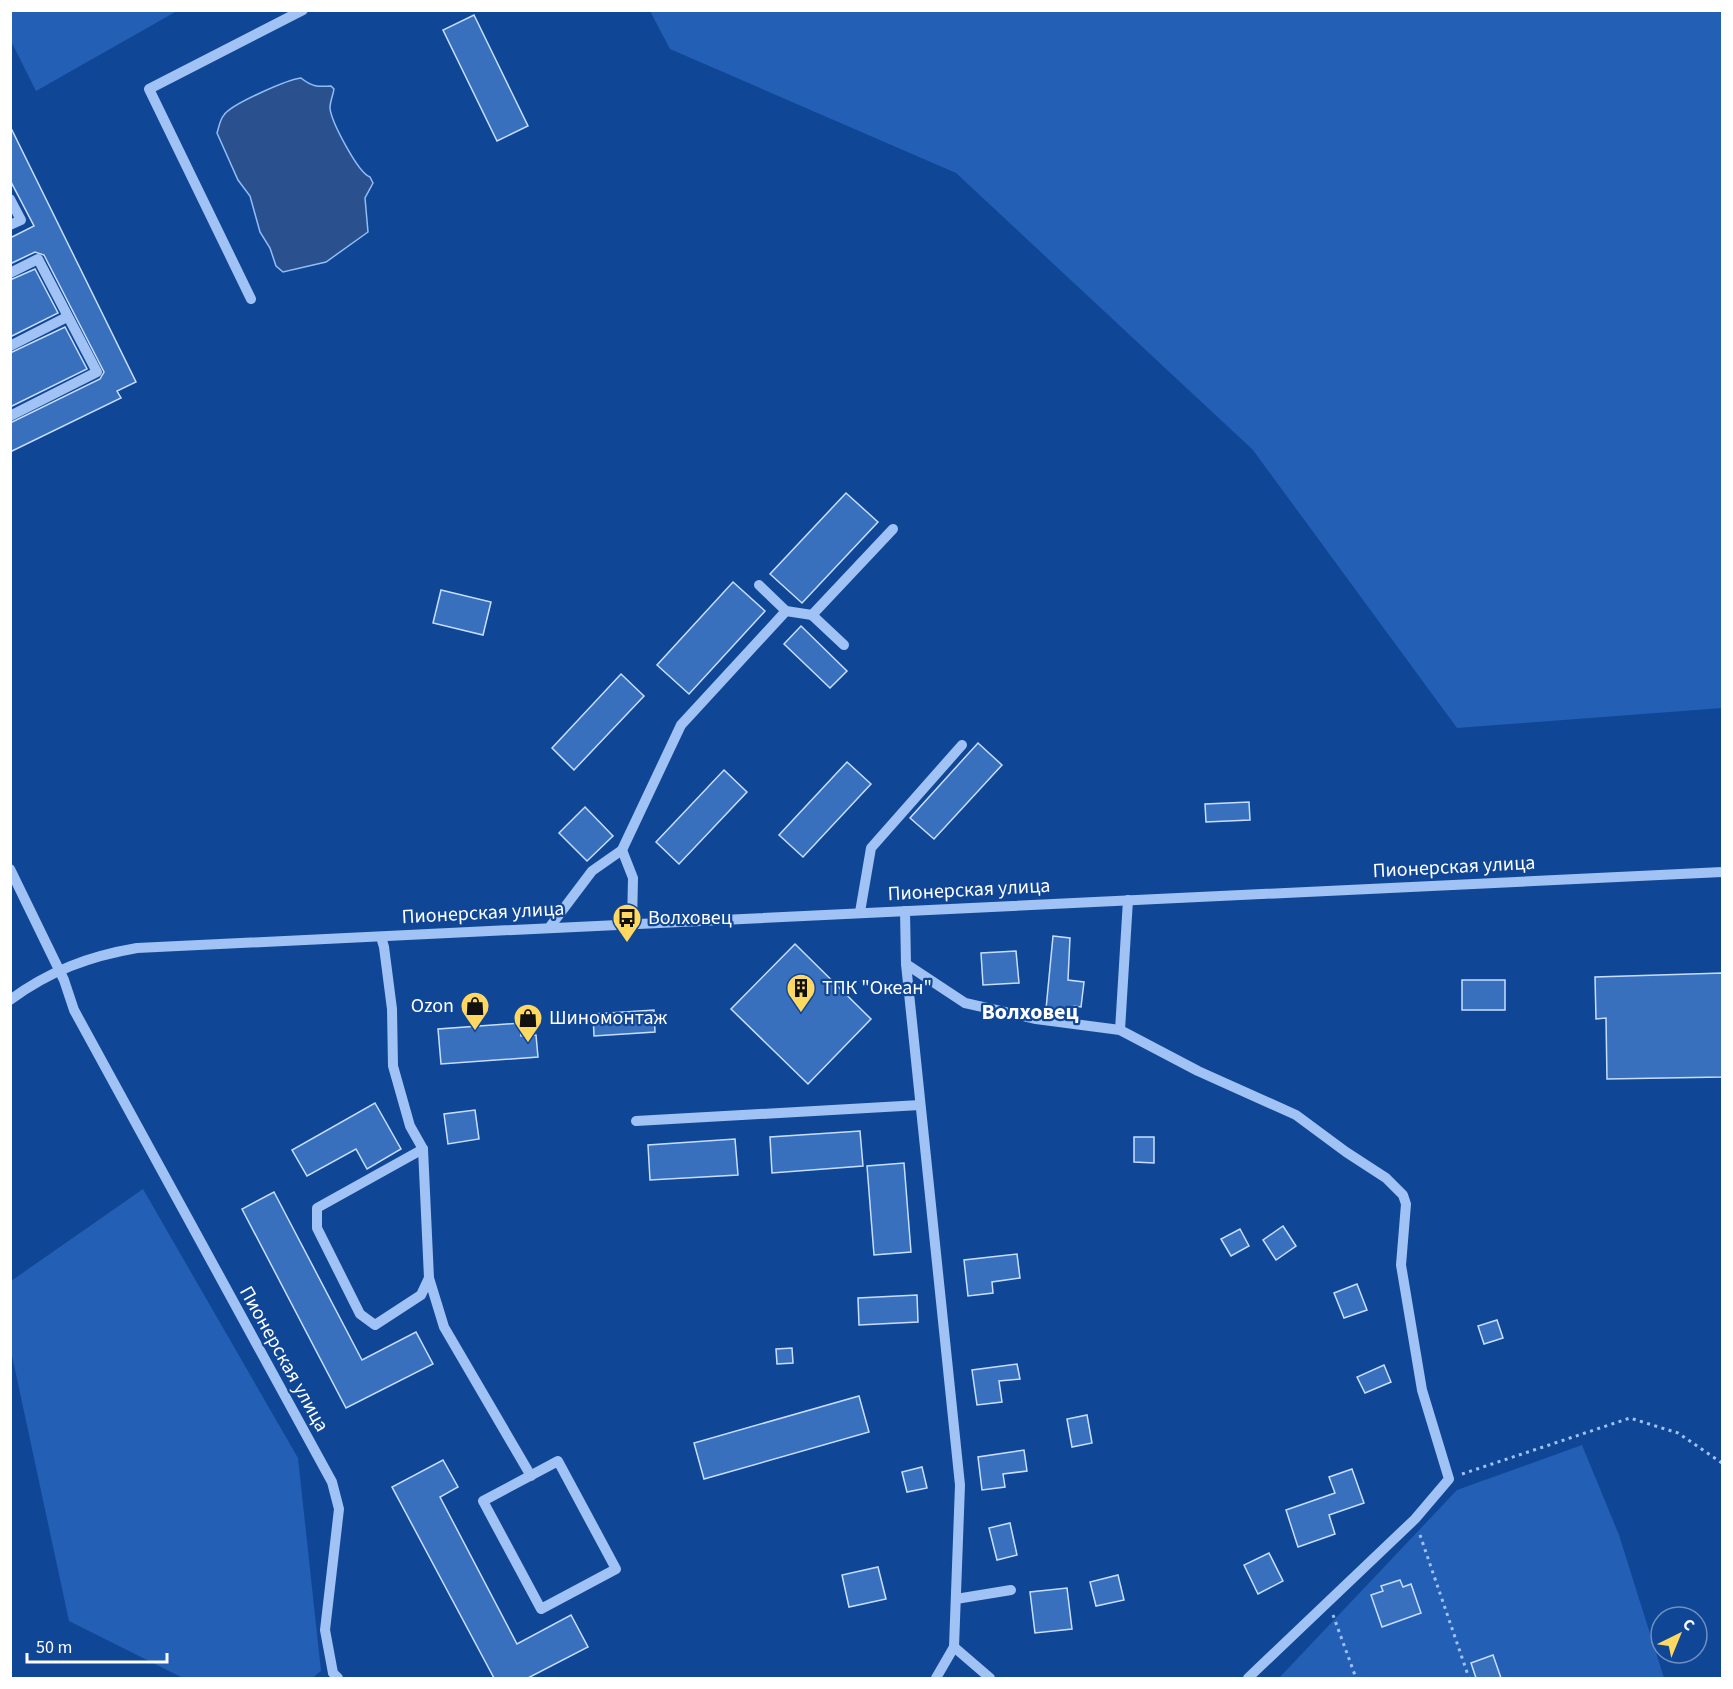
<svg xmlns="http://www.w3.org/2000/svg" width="1733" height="1689" font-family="'Source Sans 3',sans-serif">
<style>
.green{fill:#235fb5}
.water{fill:#2a518d;stroke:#91bdf7;stroke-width:1.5}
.building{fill:#3970be;stroke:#c8defe;stroke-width:1.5}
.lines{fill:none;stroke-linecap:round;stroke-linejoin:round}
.path{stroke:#a0c2f4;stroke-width:3;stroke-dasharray:3 4.5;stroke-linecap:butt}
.minor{stroke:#a0c2f4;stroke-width:10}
.labels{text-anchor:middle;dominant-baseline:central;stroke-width:4.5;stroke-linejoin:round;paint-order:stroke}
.street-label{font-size:20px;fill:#fff;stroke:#104696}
.poi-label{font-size:20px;fill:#fff;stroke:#104696;text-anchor:start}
.quarter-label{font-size:22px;font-weight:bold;fill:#fff;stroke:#104696}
</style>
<rect width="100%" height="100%" fill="#104696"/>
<g class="green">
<polygon points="11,10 177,10 177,11 36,91 11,41"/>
<polygon points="650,11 1722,11 1722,708 1457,728 1253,450 956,173 670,49"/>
<polygon points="143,1189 298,1458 321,1671 312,1678 183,1678 69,1621 11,1351 11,1281"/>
<polygon points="1582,1445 1619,1535 1664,1678 1279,1678 1457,1490"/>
</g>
<path class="water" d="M301,78c11,9 17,9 30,8l3,3c-1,7 -4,12 -4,19 1,13 28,65 40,69l3,6 -8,15 3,34 -42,30 -43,10 -7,-6 -6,-18 -10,-16 -10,-36 -12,-16 -21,-47c2,-6 3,-14 7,-18 7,-11 65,-36 77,-37z"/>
<g class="building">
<polygon points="474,15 528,126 497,141 443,30"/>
<polygon points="10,126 136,382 117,391 121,398 10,452 10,423 100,379 104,372 44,255 35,252 10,264 10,238 34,226 10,180"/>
<polygon points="35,269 58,313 10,337 10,280"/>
<polygon points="65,327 87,369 10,407 10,353"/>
<polygon points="846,493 878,522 802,603 770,574"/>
<polygon points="733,582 765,611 689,694 657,665"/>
<polygon points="441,590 491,602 483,635 433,623"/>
<polygon points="801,626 847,671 830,688 784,644"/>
<polygon points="621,674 644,696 574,770 552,748"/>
<polygon points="978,743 1002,765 934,839 910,818"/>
<polygon points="847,762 871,784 803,857 779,835"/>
<polygon points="724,770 747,792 679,864 656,842"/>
<polygon points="1249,802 1250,820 1206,822 1205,804"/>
<polygon points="585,807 613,836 587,861 559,833"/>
<polygon points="1053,936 1070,938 1068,980 1084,982 1081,1007 1074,1006 1074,1012 1046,1009"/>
<polygon points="795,944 871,1019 808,1084 731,1009"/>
<polygon points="1016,951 1019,983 983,985 981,953"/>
<polygon points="1722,973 1722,1077 1607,1079 1606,1018 1596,1019 1595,977"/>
<rect x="1462" y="980" width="43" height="30"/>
<polygon points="654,1010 655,1032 594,1036 593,1014"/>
<polygon points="520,1023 521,1036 536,1035 538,1057 441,1064 438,1029"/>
<polygon points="375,1103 401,1149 367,1169 356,1149 307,1176 292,1150"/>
<polygon points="475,1110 479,1139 448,1144 444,1114"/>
<polygon points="860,1131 863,1166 772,1173 770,1137"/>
<polygon points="1134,1137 1154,1137 1154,1163 1134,1162"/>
<polygon points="735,1139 738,1175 650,1180 648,1145"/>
<polygon points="904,1163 911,1252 874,1255 867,1166"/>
<polygon points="274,1192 362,1360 416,1332 433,1364 346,1408 242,1209"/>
<polygon points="1283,1226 1296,1246 1276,1260 1263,1240"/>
<polygon points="1240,1229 1249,1246 1231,1256 1221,1239"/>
<polygon points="1017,1254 1020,1278 992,1282 993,1293 968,1296 964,1260"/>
<polygon points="1357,1284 1367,1310 1344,1318 1334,1293"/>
<polygon points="917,1295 918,1322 859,1325 858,1298"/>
<polygon points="1497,1320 1503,1338 1484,1344 1478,1326"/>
<polygon points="792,1348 793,1363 777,1364 776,1349"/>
<polygon points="1017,1364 1020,1379 999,1381 1002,1402 977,1405 972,1370"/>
<polygon points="1384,1365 1391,1382 1365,1393 1357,1377"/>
<polygon points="859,1396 869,1432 704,1479 694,1443"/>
<polygon points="1087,1415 1092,1443 1072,1447 1067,1419"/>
<polygon points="1024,1450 1027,1471 1003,1474 1005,1487 982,1490 978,1457"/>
<polygon points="443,1460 458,1487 440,1497 517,1644 571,1615 588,1647 528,1678 494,1678 392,1487"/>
<polygon points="922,1467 927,1488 907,1492 902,1472"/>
<polygon points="1352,1469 1364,1503 1329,1515 1335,1534 1298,1547 1286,1510 1335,1493 1329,1477"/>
<polygon points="1010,1523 1017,1555 997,1560 989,1528"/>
<polygon points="1269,1553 1283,1581 1258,1594 1244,1565"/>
<polygon points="878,1567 886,1599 849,1607 842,1575"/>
<polygon points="1118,1575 1124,1600 1096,1606 1090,1582"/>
<polygon points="1400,1580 1403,1587 1411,1584 1421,1613 1382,1627 1371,1595 1383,1591 1381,1586"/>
<polygon points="1067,1588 1072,1629 1035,1633 1030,1592"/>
<polygon points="1493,1655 1501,1678 1476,1678 1471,1663"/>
</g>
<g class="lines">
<g class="path">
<polyline points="1462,1474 1630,1418 1678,1433 1722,1463"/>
<polyline points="1420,1535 1469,1678"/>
<polyline points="1333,1615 1356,1678"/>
</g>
<g class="minor">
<polyline points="10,199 21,220 10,225"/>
<polyline points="10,273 38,259 97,372 10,416"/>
<polyline points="251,299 149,89 303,10"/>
<polyline points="10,346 67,317"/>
<polyline points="759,585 786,611"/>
<polyline points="812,615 844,645"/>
<polyline points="622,850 681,725 786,611 812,615 893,529"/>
<polyline points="10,869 64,980 74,1010 332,1482 339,1509 325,1630 333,1673 338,1678"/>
<polyline points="905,911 906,964 960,1485 954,1647 936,1678"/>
<polyline points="860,912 871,848 962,745"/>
<polyline points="549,928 592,871 622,850 633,878 632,924"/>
<polyline points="381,937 384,947 392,1009 393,1066 410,1126 423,1149 429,1278 444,1327 531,1476"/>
<polyline points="906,964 965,1003 1036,1019 1120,1030 1198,1071 1296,1115 1346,1152 1386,1178 1403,1195 1406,1204 1401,1265 1422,1390 1449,1479 1415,1519 1248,1678"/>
<path d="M10,1000c39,-29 80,-44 127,-52l1585,-76"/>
<polyline points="1120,1030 1128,900"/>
<polyline points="636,1121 920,1105"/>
<polyline points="423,1149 317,1208 317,1228 360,1314 375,1325 421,1295 429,1278"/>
<polygon points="558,1461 616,1569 541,1609 483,1501"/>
<polyline points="956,1599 1011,1590"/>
<polyline points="954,1647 990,1678"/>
</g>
</g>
<defs>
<g id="bus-pin" transform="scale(1.5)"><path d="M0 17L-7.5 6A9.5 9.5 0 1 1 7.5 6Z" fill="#ffd862" stroke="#104696"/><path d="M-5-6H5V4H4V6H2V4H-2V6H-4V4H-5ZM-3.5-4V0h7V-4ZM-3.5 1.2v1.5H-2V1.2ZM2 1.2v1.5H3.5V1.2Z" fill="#111"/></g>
<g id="building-pin" transform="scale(1.5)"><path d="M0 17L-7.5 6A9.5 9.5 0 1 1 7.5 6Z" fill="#ffd862" stroke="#104696"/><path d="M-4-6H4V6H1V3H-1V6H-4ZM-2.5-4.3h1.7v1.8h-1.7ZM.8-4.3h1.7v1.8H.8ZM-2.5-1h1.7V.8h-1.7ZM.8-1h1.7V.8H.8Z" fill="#111"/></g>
<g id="shop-pin" transform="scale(1.5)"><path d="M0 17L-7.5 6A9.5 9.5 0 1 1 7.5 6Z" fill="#ffd862" stroke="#104696"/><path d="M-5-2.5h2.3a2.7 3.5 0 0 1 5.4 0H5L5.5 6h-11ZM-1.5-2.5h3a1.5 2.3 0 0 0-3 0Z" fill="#111"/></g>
</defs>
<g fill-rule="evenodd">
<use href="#bus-pin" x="627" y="918"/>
<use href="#building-pin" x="801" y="988"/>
<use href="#shop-pin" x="475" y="1006"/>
<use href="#shop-pin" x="528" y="1018"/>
</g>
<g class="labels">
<g class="street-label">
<text transform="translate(1454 867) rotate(-3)">Пионерская улица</text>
<text transform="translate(969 890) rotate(-3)">Пионерская улица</text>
<text transform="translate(483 913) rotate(-3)">Пионерская улица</text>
<text transform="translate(284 1359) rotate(61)">Пионерская улица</text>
</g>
<g class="poi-label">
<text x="648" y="918">Волховец</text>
<text x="822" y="988">ТПК "Океан"</text>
<text x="454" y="1006" text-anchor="end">Ozon</text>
<text x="549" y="1018">Шиномонтаж</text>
</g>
<g class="quarter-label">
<text x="1030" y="1012">Волховец</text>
</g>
</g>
<rect width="1733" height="1689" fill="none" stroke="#ffffff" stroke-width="24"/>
<g transform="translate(1679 1635) rotate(43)"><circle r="28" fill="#104696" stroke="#7090c0" stroke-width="1.5"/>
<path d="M0-4.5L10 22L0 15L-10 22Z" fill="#ffd862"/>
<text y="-9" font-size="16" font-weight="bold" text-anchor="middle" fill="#ffffff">С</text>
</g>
<path d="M27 1653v9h140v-9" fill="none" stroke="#ffffff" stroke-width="3"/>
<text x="36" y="1653" font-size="18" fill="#ffffff" stroke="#104696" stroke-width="4.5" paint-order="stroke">50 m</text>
</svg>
